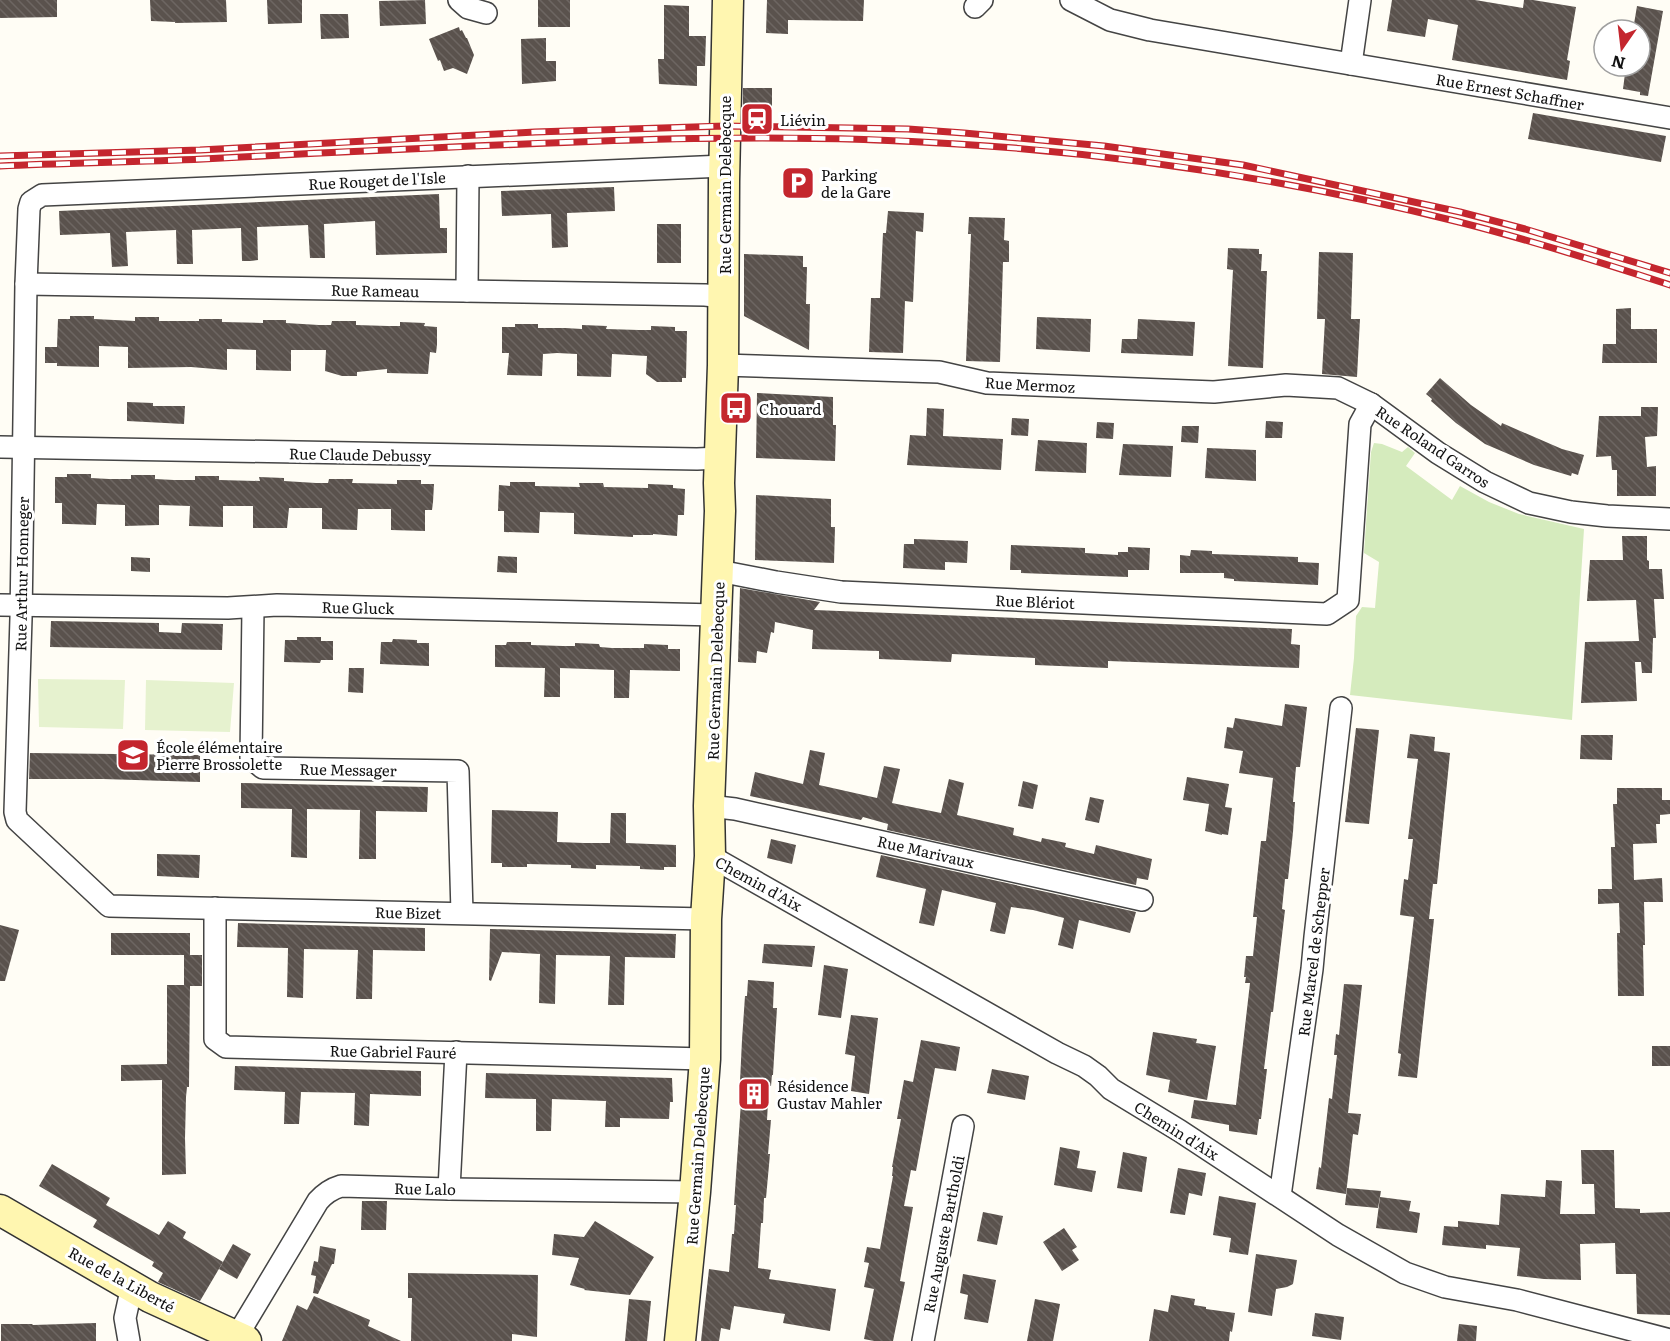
<svg xmlns="http://www.w3.org/2000/svg" width="1670" height="1341" font-family="Literata,serif">
<style>
.park{fill:#d5ebbd}
.pitch{fill:#e6f2cf}
.building{fill:url(#building-back-hatch)}
.lines{fill:none;stroke-linecap:round;stroke-linejoin:round}
.street-casing{stroke:#444;stroke-width:24}
.secondary-casing{stroke:#333;stroke-width:33}
.street{stroke:#fff;stroke-width:21}
.secondary{stroke:#fff6b0;stroke-width:30}
.rail-casing{stroke:#c4262e;stroke-width:7}
.rail{stroke:#fff;stroke-width:4.5;stroke-dasharray:14;stroke-linecap:butt}
.labels{text-anchor:middle;dominant-baseline:central;stroke-width:6;stroke-linejoin:round;paint-order:stroke}
.street-label{font-size:15px;fill:#111;stroke:#fff}
.poi-label{font-size:15px;fill:#111;stroke:#fff;text-anchor:start}
</style>
<defs>
<pattern id="building-back-hatch" width="6" height="6" patternUnits="userSpaceOnUse" patternTransform="scale(1.5)"><rect width="6" height="6" fill="#5a524d"/><path d="M-1 5l2 2M0 0l6 6M5-1l2 2" fill="none" stroke="#6d6662"/></pattern>
</defs>
<rect width="100%" height="100%" fill="#fffdf5"/>
<polygon class="park" points="1374,443 1382,444 1402,452 1408,447 1415,453 1406,466 1452,500 1460,486 1489,502 1519,514 1584,529 1572,720 1350,695 1354,658 1356,616 1362,607 1375,608 1379,562 1364,553 1371,452"/>
<g class="pitch">
<polygon points="38,679 125,680 123,729 39,727"/>
<polygon points="146,680 234,683 230,732 145,730"/>
</g>
<g class="building">
<polygon points="0,0 57,0 57,17 0,18"/>
<polygon points="150,0 226,0 227,22 175,23 175,22 151,21"/>
<polygon points="267,0 302,0 302,23 268,24"/>
<polygon points="425,0 426,24 380,26 379,1"/>
<rect x="538" y="0" width="32" height="27"/>
<polygon points="767,0 864,0 863,21 788,20 788,34 766,33"/>
<polygon points="1392,0 1475,0 1523,8 1524,0 1533,0 1576,7 1567,60 1570,61 1567,80 1452,60 1458,25 1428,19 1425,37 1387,31"/>
<polygon points="664,5 689,6 689,36 706,36 705,66 697,66 697,86 659,84 658,59 664,59"/>
<polygon points="1637,6 1663,11 1648,96 1640,95 1640,92 1623,89 1626,66 1640,66 1640,30 1633,30"/>
<polygon points="320,14 348,14 349,38 321,39"/>
<polygon points="459,27 460,31 462,30 466,38 467,38 474,55 467,74 453,68 444,71 440,60 438,61 429,39"/>
<polygon points="546,38 546,61 556,61 556,81 522,84 521,39"/>
<polygon points="743,88 772,88 772,108 743,109"/>
<polygon points="1533,113 1666,136 1661,162 1528,139"/>
<polygon points="614,187 615,211 567,213 568,247 552,248 551,214 502,216 501,191"/>
<polygon points="439,194 440,228 447,228 447,253 376,255 375,221 324,224 325,258 310,258 308,225 257,227 258,260 251,261 242,261 241,228 192,230 193,264 177,264 176,230 126,232 128,266 112,267 110,233 60,235 59,211"/>
<polygon points="888,211 924,213 923,232 916,231 913,302 905,301 903,353 869,352 871,298 880,298 883,233 886,233"/>
<polygon points="969,217 1005,218 1004,240 1009,241 1009,262 1003,262 1000,362 966,361 971,234 968,234"/>
<rect x="657" y="224" width="24" height="39"/>
<polygon points="1228,248 1259,249 1259,254 1262,254 1261,271 1267,271 1263,368 1228,366 1233,270 1227,269"/>
<polygon points="1319,252 1353,253 1351,319 1360,319 1357,377 1322,374 1325,319 1317,319"/>
<polygon points="744,254 803,256 803,267 807,267 806,304 810,304 809,350 744,316"/>
<polygon points="1631,308 1631,329 1657,329 1657,363 1602,363 1603,344 1616,344 1616,309"/>
<polygon points="70,316 94,316 94,319 135,321 135,317 159,317 159,321 199,321 199,319 222,319 222,322 263,323 263,320 286,320 286,323 319,325 331,325 332,321 356,321 356,325 388,326 400,326 400,322 425,323 424,326 437,327 437,345 436,353 430,352 428,374 387,373 387,369 357,372 357,376 342,376 325,371 326,350 291,350 291,371 256,370 256,350 227,349 227,370 191,367 128,368 128,347 99,346 99,367 57,366 57,363 45,363 45,347 57,347 58,319 70,319"/>
<polygon points="1037,317 1091,319 1090,352 1036,349"/>
<polygon points="1138,319 1195,322 1193,356 1121,353 1122,339 1137,339"/>
<polygon points="515,324 538,324 538,328 565,328 582,329 582,325 607,326 606,329 639,330 651,330 651,326 675,327 675,331 687,331 686,378 682,378 682,382 657,382 646,374 647,356 612,354 611,377 577,376 577,354 557,353 543,354 542,376 507,375 509,353 502,353 502,327 515,327"/>
<polygon points="1440,378 1471,405 1501,426 1502,423 1562,449 1584,455 1578,475 1572,473 1571,476 1534,465 1485,444 1456,423 1431,401 1432,399 1426,394"/>
<polygon points="757,393 833,397 833,425 836,425 835,461 756,458"/>
<polygon points="127,402 153,403 153,406 185,406 184,424 127,421"/>
<polygon points="1641,407 1658,407 1657,436 1645,437 1647,467 1656,466 1656,496 1617,496 1617,470 1612,470 1611,456 1596,457 1599,416 1641,416"/>
<polygon points="927,408 944,409 943,436 1003,439 1001,470 907,465 910,435 926,436"/>
<polygon points="1012,418 1029,419 1028,436 1011,435"/>
<polygon points="1266,421 1283,422 1282,438 1265,438"/>
<polygon points="1097,422 1114,423 1113,439 1096,438"/>
<polygon points="1182,426 1199,426 1198,443 1181,442"/>
<polygon points="1038,440 1087,443 1086,473 1035,471"/>
<polygon points="1123,444 1173,446 1171,477 1119,475"/>
<polygon points="1207,448 1256,450 1256,481 1205,478"/>
<polygon points="67,474 91,474 91,478 109,479 131,479 131,475 155,475 155,479 174,480 195,480 195,476 219,476 219,480 260,481 259,477 284,478 284,481 316,483 328,483 329,479 353,479 352,483 397,484 397,480 421,480 421,484 434,484 433,502 432,510 425,510 425,531 391,530 391,509 358,509 357,530 322,529 322,508 289,508 287,528 253,528 253,506 223,506 223,527 189,526 190,506 159,505 159,525 125,526 125,505 97,504 96,525 68,524 62,524 62,503 55,503 55,477 67,477"/>
<polygon points="510,482 535,482 535,486 580,487 579,483 603,483 604,487 648,488 648,484 673,485 673,488 685,489 684,515 678,515 677,536 653,534 653,535 633,535 633,537 574,534 574,513 540,512 539,533 504,532 504,511 498,511 499,485 510,486"/>
<polygon points="756,495 831,499 831,527 835,527 834,563 755,560"/>
<polygon points="1622,536 1647,536 1647,560 1649,561 1649,569 1662,569 1664,599 1654,599 1656,638 1653,638 1652,673 1642,673 1641,662 1635,662 1637,701 1581,703 1585,642 1639,641 1636,600 1587,601 1590,560 1623,560"/>
<polygon points="914,539 968,541 967,563 945,562 945,570 903,568 904,544 914,544"/>
<polygon points="1011,545 1085,548 1085,553 1118,555 1118,552 1128,552 1128,547 1150,548 1149,570 1128,570 1128,577 1021,573 1021,570 1010,570"/>
<polygon points="1191,550 1212,551 1212,554 1298,557 1298,562 1319,563 1318,585 1234,581 1234,579 1224,578 1224,573 1180,573 1180,555 1190,556"/>
<polygon points="498,556 517,557 517,573 497,572"/>
<polygon points="131,557 150,558 150,572 131,571"/>
<polygon points="740,588 820,602 814,610 1292,629 1291,644 1300,645 1299,668 1108,661 1108,668 1035,665 1035,658 952,654 951,662 879,659 879,651 812,649 813,630 775,622 774,633 771,632 767,653 757,651 756,663 738,662"/>
<polygon points="51,621 159,623 159,632 181,633 182,623 223,624 222,650 50,647"/>
<polygon points="297,637 321,637 321,641 333,641 333,660 321,660 320,663 284,662 285,640 297,640"/>
<polygon points="393,639 417,640 417,643 429,643 429,666 380,664 381,642 392,642"/>
<polygon points="507,642 531,642 531,645 563,646 575,646 575,643 599,644 600,647 612,648 644,648 644,644 668,645 668,649 680,649 680,671 630,670 629,698 614,698 614,670 560,668 560,697 544,697 545,668 495,667 495,645 506,645"/>
<polygon points="349,668 364,668 363,693 348,692"/>
<polygon points="1285,704 1307,707 1300,767 1296,767 1293,802 1295,802 1293,832 1288,879 1285,879 1282,909 1285,910 1273,1012 1271,1012 1264,1069 1267,1069 1261,1119 1259,1119 1257,1135 1229,1131 1229,1125 1191,1118 1194,1100 1236,1105 1250,983 1245,983 1246,977 1244,977 1246,956 1253,956 1257,917 1253,917 1261,841 1266,841 1273,778 1239,773 1243,751 1224,748 1227,727 1233,728 1235,718 1282,726"/>
<polygon points="1356,728 1379,730 1369,824 1345,822"/>
<polygon points="1410,734 1435,737 1434,751 1450,753 1437,884 1433,884 1429,919 1434,919 1417,1078 1398,1076 1401,1054 1398,1053 1414,917 1400,915 1404,879 1408,880 1413,839 1408,839 1418,759 1407,758"/>
<polygon points="1581,735 1613,735 1612,760 1580,759"/>
<polygon points="810,750 825,753 819,785 877,798 884,766 900,769 892,803 941,813 949,779 964,783 957,815 1014,828 1013,835 1041,842 1042,838 1066,843 1065,847 1094,854 1096,845 1152,859 1148,880 1137,878 1136,885 887,830 888,824 863,817 861,820 750,796 755,772 803,784"/>
<polygon points="30,753 200,755 200,782 103,779 29,779"/>
<polygon points="1187,777 1229,784 1225,807 1232,808 1228,835 1222,834 1222,835 1205,831 1209,804 1183,800"/>
<polygon points="1023,781 1038,785 1033,809 1018,806"/>
<polygon points="241,783 428,787 427,812 376,811 376,859 359,859 360,810 307,809 307,858 291,857 292,809 241,808"/>
<polygon points="1617,788 1662,788 1662,800 1670,800 1670,814 1660,815 1660,824 1656,824 1657,843 1633,844 1634,880 1662,878 1663,902 1644,902 1645,945 1643,945 1644,996 1618,996 1617,933 1620,933 1619,903 1598,904 1598,889 1612,889 1611,847 1615,847 1613,804 1617,804"/>
<polygon points="1090,797 1104,800 1099,823 1085,820"/>
<polygon points="492,810 558,812 557,842 584,843 610,843 611,813 626,813 626,843 676,845 676,867 664,867 664,870 640,869 640,866 596,865 596,869 571,868 571,865 527,864 527,867 502,867 502,863 491,863"/>
<polygon points="771,839 796,845 792,864 767,858"/>
<polygon points="157,854 200,855 199,878 157,876"/>
<polygon points="881,855 1136,912 1130,933 1079,920 1073,949 1066,947 1058,945 1064,918 1033,910 1011,907 1005,934 998,933 990,931 996,903 942,890 934,926 919,923 926,889 876,877"/>
<polygon points="238,923 425,928 425,951 373,950 372,999 356,999 358,950 304,949 303,998 287,997 288,948 237,947"/>
<polygon points="0,925 19,930 5,981 0,981"/>
<polygon points="490,929 676,934 675,958 625,957 624,1005 608,1005 610,956 556,955 555,1004 539,1003 540,954 502,952 491,981 489,980"/>
<polygon points="111,933 190,933 190,955 202,955 202,986 190,986 189,1087 187,1087 186,1097 185,1138 186,1174 162,1175 162,1080 121,1081 121,1065 167,1064 167,985 184,985 184,955 111,955"/>
<polygon points="764,944 815,946 812,967 762,963"/>
<polygon points="824,965 848,969 841,1018 818,1015"/>
<polygon points="748,980 774,982 773,1008 777,1008 773,1075 772,1075 771,1086 769,1086 767,1120 771,1120 768,1154 770,1154 766,1198 764,1198 763,1223 761,1223 758,1268 771,1270 769,1279 836,1289 830,1331 783,1323 785,1314 734,1306 730,1330 721,1328 719,1341 701,1341 709,1269 729,1272 732,1234 734,1234 736,1205 734,1205 741,1102 739,1102 742,1040 745,996 747,996"/>
<polygon points="1344,984 1362,985 1348,1113 1361,1114 1358,1135 1353,1134 1346,1194 1316,1189 1319,1167 1321,1168 1329,1098 1332,1099 1337,1055 1334,1055 1336,1034 1339,1035"/>
<polygon points="851,1015 878,1018 869,1094 851,1091 855,1056 845,1054"/>
<polygon points="1153,1032 1197,1039 1196,1043 1216,1046 1207,1100 1168,1092 1170,1080 1146,1075"/>
<polygon points="921,1040 960,1047 956,1071 935,1068 916,1171 911,1170 904,1206 913,1207 900,1281 905,1282 893,1341 874,1341 864,1339 874,1289 864,1287 869,1263 864,1262 867,1247 880,1249 893,1176 892,1176 893,1167 892,1167 901,1119 897,1119 904,1080 913,1082"/>
<rect x="1652" y="1046" width="18" height="20"/>
<polygon points="235,1066 421,1071 421,1096 370,1094 369,1126 354,1125 355,1093 301,1092 299,1124 284,1124 285,1092 234,1090"/>
<polygon points="992,1069 1029,1076 1025,1100 987,1093"/>
<polygon points="486,1073 672,1078 673,1102 670,1102 669,1119 620,1118 620,1127 605,1127 606,1101 552,1099 551,1131 536,1131 536,1099 485,1098"/>
<polygon points="1060,1147 1080,1151 1077,1168 1096,1171 1092,1192 1054,1185"/>
<polygon points="1581,1150 1614,1150 1615,1208 1640,1209 1640,1213 1670,1212 1670,1315 1637,1314 1636,1274 1616,1274 1615,1243 1580,1244 1581,1280 1544,1279 1517,1276 1520,1248 1486,1245 1486,1249 1442,1245 1444,1226 1458,1227 1458,1221 1499,1225 1501,1194 1545,1197 1546,1180 1562,1181 1560,1214 1595,1214 1594,1184 1582,1184"/>
<polygon points="1123,1152 1147,1157 1142,1192 1117,1188"/>
<polygon points="52,1164 110,1198 106,1205 159,1235 168,1221 186,1232 183,1238 223,1262 200,1301 158,1282 163,1273 152,1266 154,1262 93,1227 97,1220 39,1186"/>
<polygon points="1178,1168 1206,1173 1202,1196 1189,1193 1185,1215 1170,1213"/>
<polygon points="1347,1188 1381,1191 1378,1208 1345,1205"/>
<polygon points="1219,1196 1256,1203 1248,1255 1229,1252 1231,1238 1213,1235"/>
<polygon points="1380,1197 1411,1201 1409,1211 1420,1213 1417,1233 1376,1228"/>
<polygon points="362,1201 387,1201 386,1230 361,1230"/>
<polygon points="983,1212 1003,1216 997,1245 977,1241"/>
<polygon points="595,1221 654,1257 630,1295 584,1290 585,1289 570,1285 579,1258 552,1255 554,1234 584,1237"/>
<polygon points="1064,1228 1077,1247 1072,1250 1079,1260 1062,1271 1043,1242"/>
<polygon points="233,1244 251,1254 237,1279 219,1269"/>
<polygon points="320,1246 336,1249 334,1264 332,1264 318,1294 313,1293 316,1276 311,1275 314,1261 318,1262"/>
<polygon points="1256,1254 1297,1260 1293,1284 1287,1287 1276,1289 1272,1316 1248,1312"/>
<polygon points="408,1273 538,1275 537,1337 512,1334 512,1341 411,1341 412,1298 408,1298"/>
<polygon points="963,1274 996,1280 988,1323 964,1319 968,1295 960,1293"/>
<polygon points="1171,1295 1195,1299 1194,1305 1206,1307 1206,1309 1235,1313 1232,1332 1230,1331 1229,1341 1149,1341 1154,1309 1168,1312"/>
<polygon points="314,1296 370,1320 368,1326 401,1341 282,1341 297,1305 307,1310"/>
<polygon points="629,1299 651,1301 647,1341 625,1341"/>
<polygon points="1035,1299 1060,1304 1053,1341 1027,1341"/>
<polygon points="1315,1313 1344,1317 1341,1340 1312,1336"/>
<polygon points="96,1323 96,1341 1,1341 1,1324 32,1324 33,1325"/>
<polygon points="1459,1324 1477,1326 1476,1341 1457,1341"/>
</g>
<g class="lines">
<g class="street-casing">
<g id="street">
<polyline points="459,0 468,8 486,13"/>
<polyline points="1071,0 1110,20 1150,30 1670,118"/>
<polyline points="975,7 982,0"/>
<polyline points="1351,64 1360,0"/>
<polyline points="26,284 705,295 724,297"/>
<polyline points="467,291 468,176"/>
<polyline points="723,365 939,372 987,383 1214,392 1286,385 1338,388 1371,404 1438,453 1485,482 1529,503 1571,512 1607,516 1670,519"/>
<polyline points="0,447 697,459 720,458"/>
<polyline points="719,571 776,582 841,592 1327,614 1348,600 1360,424 1371,404"/>
<polyline points="0,605 228,608 277,605 717,615"/>
<polyline points="253,608 251,758 263,768 458,771 462,913"/>
<polyline points="709,806 735,809 1142,900"/>
<polyline points="710,856 1057,1053 1084,1066 1098,1076 1111,1089 1180,1131 1338,1235 1405,1273 1445,1287 1517,1300 1670,1340"/>
<polyline points="215,908 215,1039 226,1047 705,1059"/>
<polyline points="706,919 109,906 17,820 15,812 21,618 26,284 29,209 31,202 42,195 724,166"/>
<polyline points="449,1189 456,1052"/>
<polyline points="1280,1196 1312,969 1315,937 1341,708"/>
<polyline points="129,1341 125,1318 132,1286"/>
<path d="M234,1341l84,-140c7,-8 13,-12 23,-15l108,3 246,3"/>
<polyline points="923,1341 963,1126"/>
</g>
</g>
<g class="secondary-casing">
<g id="secondary">
<polyline points="0,1210 150,1297 246,1341"/>
<polyline points="680,1341 695,1192 705,1059 706,919 710,856 709,806 720,511 719,483 723,365 724,181 728,0"/>
</g>
</g>
<use href="#street" class="street"/>
<use href="#secondary" class="secondary"/>
<g class="rail-casing">
<g id="rail">
<polyline points="0,156 200,150 535,132 725,126 908,129 964,133 1104,146 1243,165 1460,212 1525,229 1670,273"/>
<path d="M0,166c68,-3 136,-4 203,-7 76,-4 153,-8 229,-11 175,-8 350,-16 525,-4 169,10 338,37 502,78 71,18 141,40 211,63"/>
</g>
</g>
<use href="#rail" class="rail"/>
</g>
<defs>
<g id="station-square" transform="scale(1.725)"><rect x="-9" y="-9" width="18" height="18" rx="4" fill="#c4262e" stroke="#fff"/><path d="M-3-6H3Q5-6 5-4V2Q5 4 3 4L4.5 6H3L1.5 4h-3L-3 6H-4.5L-3 4Q-5 4-5 2V-4Q-5-6-3-6ZM-3.5-4v3h7v-3ZM-3.5 1v1.5H-2V1ZM2 1v1.5H3.5V1Z" fill="#fff"/></g>
<g id="parking-square" transform="scale(1.725)"><rect x="-9" y="-9" width="18" height="18" rx="4" fill="#c4262e" stroke="#fff"/><path d="M-3.5-5.5H1a3.5 3.5 0 0 1 0 7H-1V5.5H-3.5ZM-1-3.4V-.6H.8a1.4 1.4 0 0 0 0-2.8Z" fill="#fff"/></g>
<g id="bus-square" transform="scale(1.725)"><rect x="-9" y="-9" width="18" height="18" rx="4" fill="#c4262e" stroke="#fff"/><path d="M-5-6H5V4H4V6H2V4H-2V6H-4V4H-5ZM-3.5-4V0h7V-4ZM-3.5 1.2v1.5H-2V1.2ZM2 1.2v1.5H3.5V1.2Z" fill="#fff"/></g>
<g id="school-square" transform="scale(1.725)"><rect x="-9" y="-9" width="18" height="18" rx="4" fill="#c4262e" stroke="#fff"/><path d="M0-5L7-2L0 1L-7-2ZM-4 1L0 2.5L4 1V4Q0 6-4 4Z" fill="#fff"/></g>
<g id="building-square" transform="scale(1.725)"><rect x="-9" y="-9" width="18" height="18" rx="4" fill="#c4262e" stroke="#fff"/><path d="M-4-6H4V6H1V3H-1V6H-4ZM-2.5-4.3h1.7v1.8h-1.7ZM.8-4.3h1.7v1.8H.8ZM-2.5-1h1.7V.8h-1.7ZM.8-1h1.7V.8H.8Z" fill="#fff"/></g>
</defs>
<g fill-rule="evenodd">
<use href="#station-square" x="757" y="119"/>
<use href="#parking-square" x="798" y="183"/>
<use href="#bus-square" x="736" y="408"/>
<use href="#school-square" x="133" y="755"/>
<use href="#building-square" x="754" y="1094"/>
</g>
<g class="labels">
<g class="street-label">
<text transform="translate(1510 91) rotate(10)">Rue Ernest Schaffner</text>
<text transform="translate(377 180) rotate(-3)">Rue Rouget de l'Isle</text>
<text transform="translate(724 185) rotate(-90)">Rue Germain Delebecque</text>
<text transform="translate(375 290) rotate(1)">Rue Rameau</text>
<text transform="translate(1030 384) rotate(3)">Rue Mermoz</text>
<text transform="translate(1433 446) rotate(34)">Rue Roland Garros</text>
<text transform="translate(360 454) rotate(1)">Rue Claude Debussy</text>
<text transform="translate(21 574) rotate(-89)">Rue Arthur Honneger</text>
<text transform="translate(1035 601) rotate(2)">Rue Blériot</text>
<text transform="translate(358 607) rotate(1)">Rue Gluck</text>
<text transform="translate(715 671) rotate(-88)">Rue Germain Delebecque</text>
<text transform="translate(348 769) rotate(1)">Rue Messager</text>
<text transform="translate(926 851) rotate(13)">Rue Marivaux</text>
<text transform="translate(759 883) rotate(29)">Chemin d'Aix</text>
<text transform="translate(408 912) rotate(1)">Rue Bizet</text>
<text transform="translate(1313 952) rotate(-83)">Rue Marcel de Schepper</text>
<text transform="translate(393 1051) rotate(1)">Rue Gabriel Fauré</text>
<text transform="translate(1177 1130) rotate(32)">Chemin d'Aix</text>
<text transform="translate(697 1156) rotate(-86)">Rue Germain Delebecque</text>
<text transform="translate(425 1188) rotate(1)">Rue Lalo</text>
<text transform="translate(943 1234) rotate(-79)">Rue Auguste Bartholdi</text>
<text transform="translate(122 1279) rotate(29)">Rue de la Liberté</text>
</g>
<g class="poi-label">
<text x="780" y="119">Liévin</text>
<text x="821" y="174">Parking<tspan x="821" dy="17">de la Gare</tspan></text>
<text x="759" y="408">Chouard</text>
<text x="156" y="746">École élémentaire<tspan x="156" dy="17">Pierre Brossolette</tspan></text>
<text x="777" y="1085">Résidence<tspan x="777" dy="17">Gustav Mahler</tspan></text>
</g>
</g>
<g transform="translate(1622 48) rotate(194)"><circle r="28" fill="#ffffff" stroke="#a0a0a0" stroke-width="1.5"/>
<path d="M0-4.5L10 22L0 15L-10 22Z" fill="#c4262e"/>
<text y="-9" font-size="16" font-weight="bold" text-anchor="middle" fill="#111111">N</text>
</g>
</svg>
